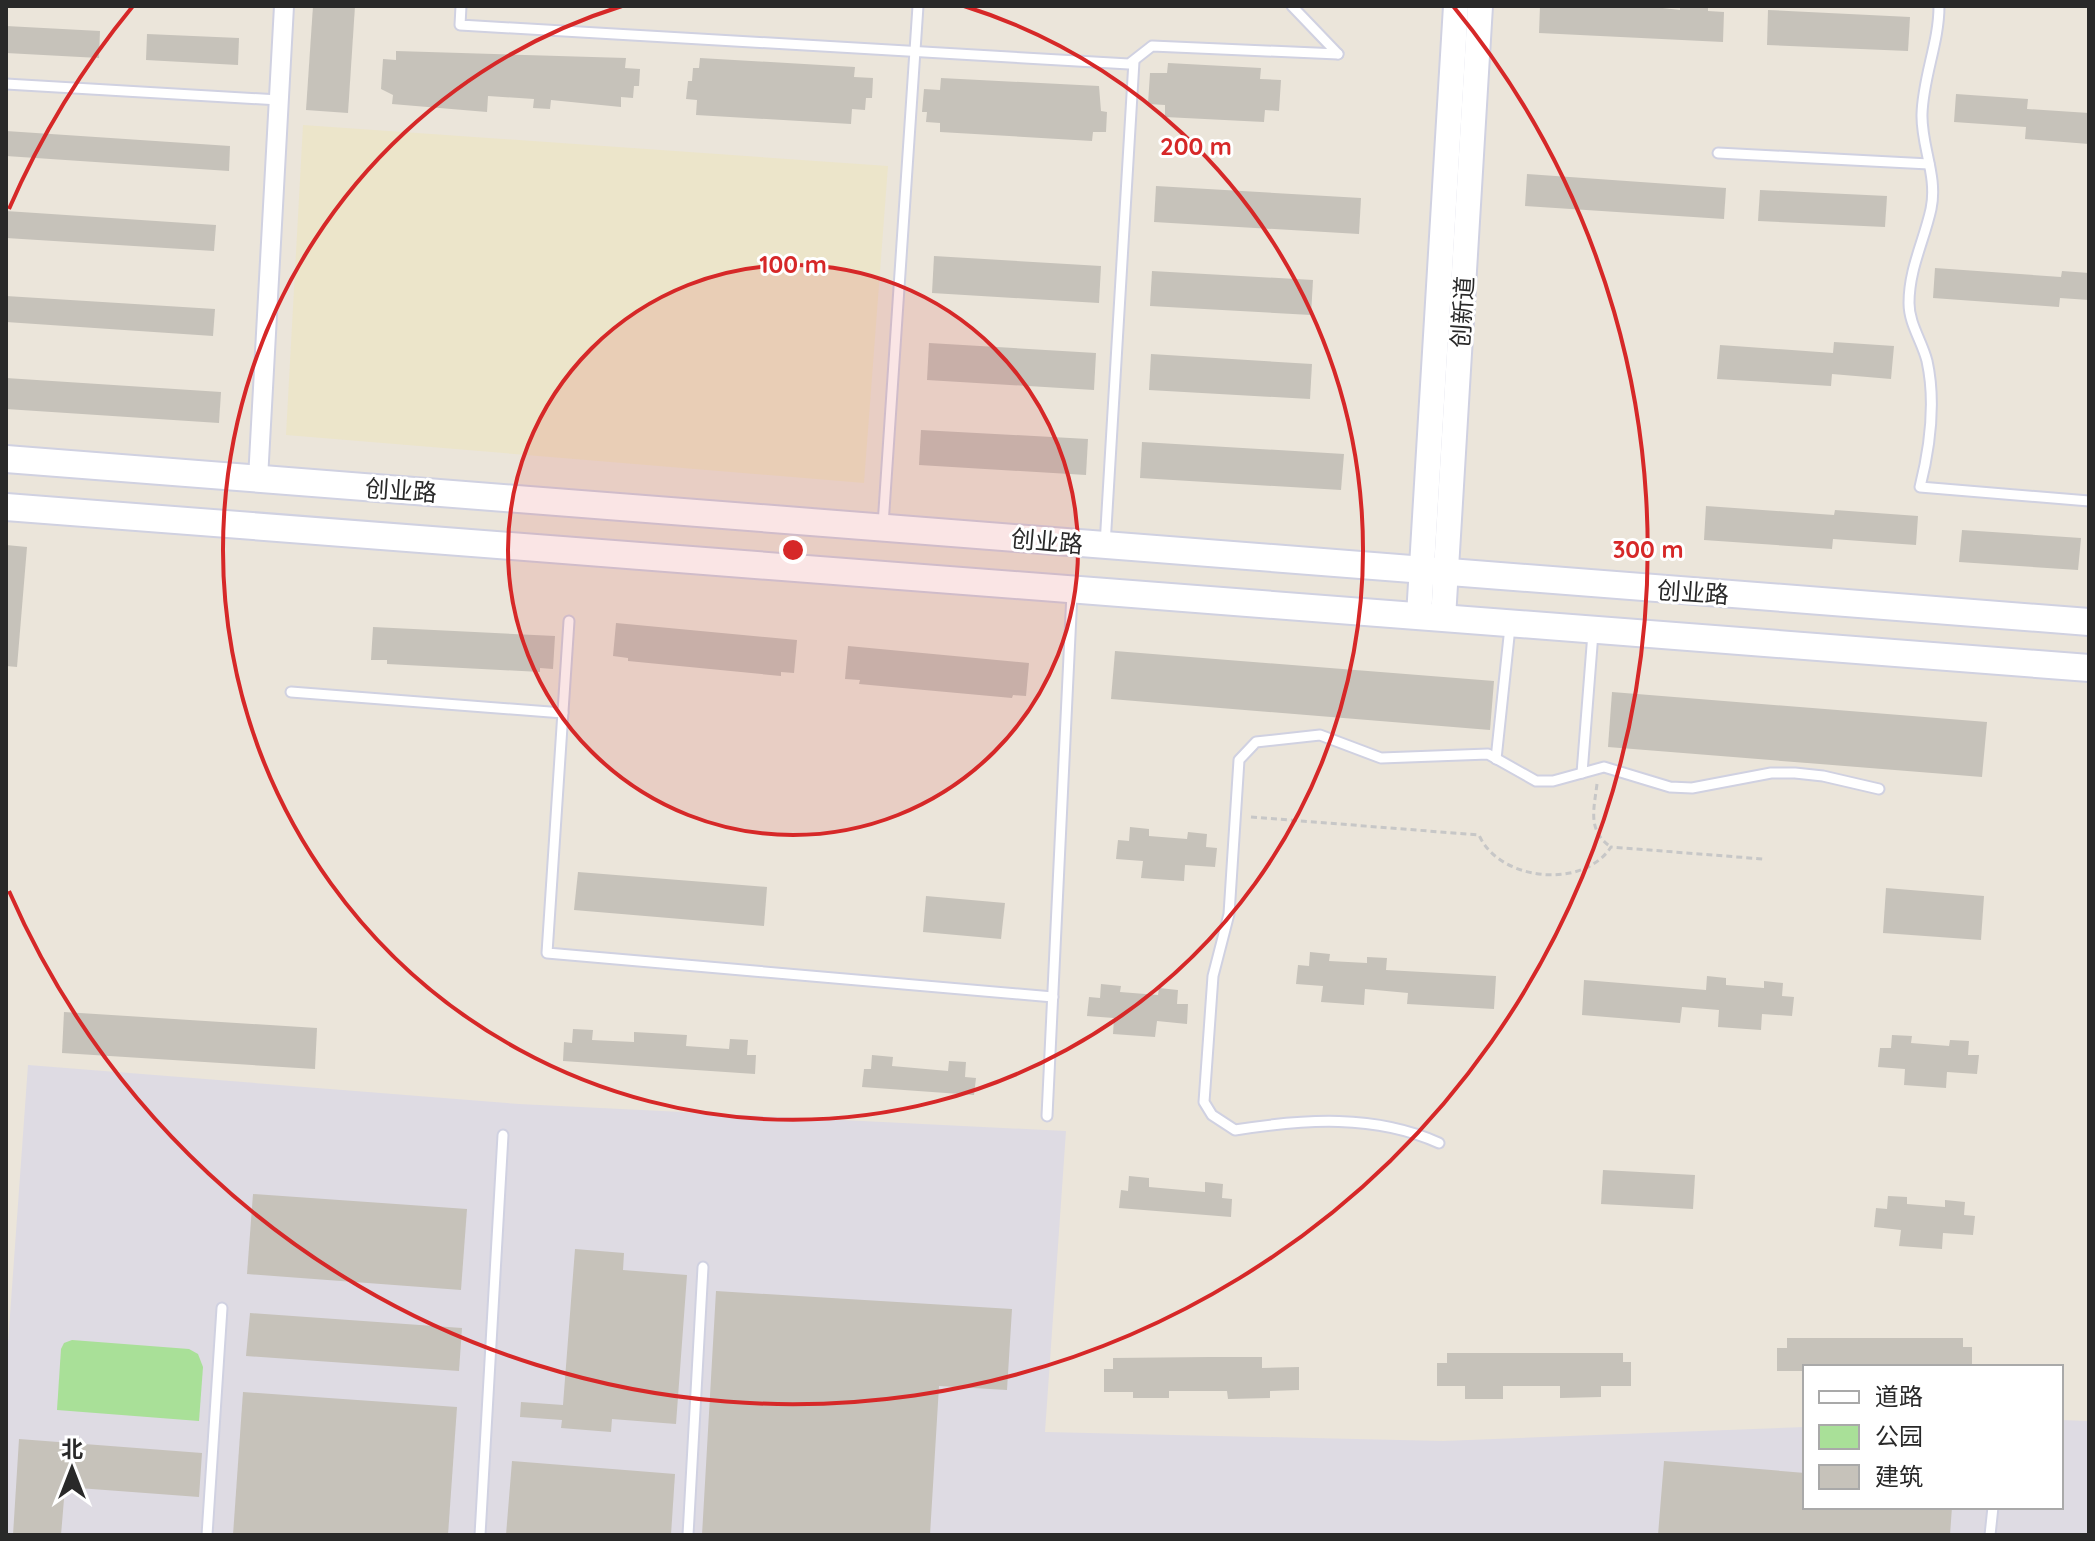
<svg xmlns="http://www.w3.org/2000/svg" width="2095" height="1541" font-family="Quicksand,'Noto Sans SC',sans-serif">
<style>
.industrial{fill:#dedbe3}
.education{fill:#ece5ca}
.green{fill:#a9e098}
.building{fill:#c6c2ba}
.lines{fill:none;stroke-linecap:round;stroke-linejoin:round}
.service-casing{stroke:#d0d1e1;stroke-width:13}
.minor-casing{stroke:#d0d1e1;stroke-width:22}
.tertiary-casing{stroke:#d0d1e1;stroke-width:28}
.secondary-casing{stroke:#d0d1e1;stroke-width:30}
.path{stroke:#c7c7c7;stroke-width:3;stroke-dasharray:6 4;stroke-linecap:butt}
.service{stroke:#fff;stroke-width:9}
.minor{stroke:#fff;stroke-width:18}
.tertiary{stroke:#fff;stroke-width:24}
.secondary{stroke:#fff;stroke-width:26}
.ring{fill:none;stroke:#d62828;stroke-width:4}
.labels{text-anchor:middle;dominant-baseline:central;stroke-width:6;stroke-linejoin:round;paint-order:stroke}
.street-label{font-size:24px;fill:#292929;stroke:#fff}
.centre{fill:#d62828;stroke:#fff;stroke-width:4}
.ring-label{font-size:24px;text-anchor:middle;font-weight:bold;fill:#d62828;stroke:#fff;stroke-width:6;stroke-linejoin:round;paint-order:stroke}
</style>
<rect width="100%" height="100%" fill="#ebe5da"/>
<polygon class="industrial" points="28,1065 519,1104 1066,1131 1045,1432 1443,1441 1805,1427 1805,1507 2061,1507 2061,1420 2089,1421 2089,1535 6,1535 6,1371"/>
<polygon class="education" points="303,125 888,166 864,483 286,435"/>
<polygon class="green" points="72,1340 189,1349 198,1354 203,1367 199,1421 57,1410 61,1349 64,1343"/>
<g class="building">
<polygon points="313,6 355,6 348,113 306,110"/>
<polygon points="1540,6 1645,6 1680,10 1680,6 1708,6 1708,11 1724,12 1723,42 1539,33"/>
<polygon points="1768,10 1910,17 1908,51 1767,45"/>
<polygon points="6,26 100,31 99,58 6,53"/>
<polygon points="147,34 239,38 238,65 146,60"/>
<polygon points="396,51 626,58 625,68 640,69 639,86 634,86 633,98 621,97 621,107 551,100 550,109 533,108 534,99 488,96 487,112 392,104 393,95 381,89 383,59 396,60"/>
<polygon points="700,58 855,67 854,77 873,78 872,98 866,98 865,110 852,109 851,124 696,115 697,100 686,99 688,81 692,81 693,68 699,68"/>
<polygon points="1168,63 1261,68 1260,79 1281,80 1279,111 1265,110 1264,122 1165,117 1165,105 1148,104 1150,73 1167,73"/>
<polygon points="941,78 1099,86 1101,111 1107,112 1106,132 1093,132 1092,141 940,132 940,123 926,122 927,112 922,112 924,89 940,90"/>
<polygon points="1956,94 2028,99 2027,109 2089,113 2089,144 2025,139 2026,127 1954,122"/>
<polygon points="6,131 230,146 229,171 6,156"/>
<polygon points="1527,174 1726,188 1724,219 1525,206"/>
<polygon points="1156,186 1361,198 1359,234 1154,222"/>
<polygon points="1760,190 1887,196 1885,227 1758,221"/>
<polygon points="6,211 216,225 214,251 6,238"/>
<polygon points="934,256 1101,266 1099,303 932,293"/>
<polygon points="1935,268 2061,277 2062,271 2089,273 2089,300 2060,298 2059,307 1933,298"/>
<polygon points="1152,271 1313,280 1311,315 1150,306"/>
<polygon points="6,296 215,309 213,336 6,322"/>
<polygon points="1834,342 1894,346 1891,379 1832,374 1831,386 1717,379 1720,345 1833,353"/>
<polygon points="929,343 1096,353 1094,390 927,380"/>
<polygon points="1151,354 1312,364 1310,399 1149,390"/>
<polygon points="6,378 221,392 219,423 6,409"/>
<polygon points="921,430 1088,439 1086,475 919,465"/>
<polygon points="1142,442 1344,454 1341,490 1140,478"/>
<polygon points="1706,506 1834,515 1835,510 1918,516 1916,545 1833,539 1832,549 1704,540"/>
<polygon points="1962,530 2081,538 2078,570 1959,562"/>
<polygon points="6,545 27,547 17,667 6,666"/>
<polygon points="616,623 797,640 794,673 781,672 781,676 628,661 628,658 613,656"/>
<polygon points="373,627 555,636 553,669 540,668 540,672 387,664 387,660 371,660"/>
<polygon points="848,646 1029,663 1026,696 1013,695 1012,698 859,684 860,680 845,679"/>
<polygon points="1115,651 1494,681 1490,730 1111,699"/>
<polygon points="1612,692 1987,722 1982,777 1608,747"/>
<polygon points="1130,827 1149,829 1149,836 1187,839 1188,832 1207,834 1206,847 1217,848 1215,867 1185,865 1184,881 1141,878 1143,861 1116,859 1118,840 1129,841"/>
<polygon points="578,872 767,887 764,926 574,910"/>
<polygon points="1886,888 1984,896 1981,940 1883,933"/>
<polygon points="926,896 1005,903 1001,939 923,932"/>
<polygon points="1310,952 1330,954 1329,961 1367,963 1367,957 1387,958 1386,970 1496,976 1494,1009 1407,1004 1408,993 1365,989 1364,1005 1321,1002 1323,986 1296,984 1298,965 1309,966"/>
<polygon points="1707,976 1726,978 1726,985 1764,988 1764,981 1783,983 1782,996 1794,997 1792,1016 1762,1014 1761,1030 1718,1027 1719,1010 1682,1007 1680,1023 1582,1015 1584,980 1706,990"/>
<polygon points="1101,984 1121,986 1120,992 1158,995 1159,988 1178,990 1177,1004 1188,1004 1187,1024 1157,1021 1155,1037 1113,1034 1114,1018 1087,1016 1089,997 1100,998"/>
<polygon points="64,1012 317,1028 315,1069 62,1053"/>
<polygon points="573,1029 593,1030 592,1040 634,1042 634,1032 687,1035 686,1046 729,1049 730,1039 748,1040 747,1055 756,1055 755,1074 563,1061 564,1042 572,1043"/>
<polygon points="1892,1035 1912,1036 1911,1043 1949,1046 1950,1040 1969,1041 1968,1055 1979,1055 1977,1074 1947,1072 1946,1088 1904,1085 1905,1069 1878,1067 1880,1048 1891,1048"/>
<polygon points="872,1055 893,1057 892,1066 948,1071 949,1061 966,1062 965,1077 976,1078 974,1095 862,1087 864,1069 871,1069"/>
<polygon points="1603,1170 1695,1175 1693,1209 1601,1204"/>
<polygon points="1129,1176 1149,1178 1149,1187 1205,1192 1205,1182 1223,1184 1222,1198 1232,1199 1231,1217 1119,1208 1121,1190 1128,1191"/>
<polygon points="253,1194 467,1209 461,1290 247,1274"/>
<polygon points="1888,1196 1907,1197 1907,1204 1945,1207 1945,1200 1965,1202 1964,1215 1975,1216 1973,1235 1943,1233 1942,1249 1899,1246 1901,1230 1874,1227 1876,1208 1887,1209"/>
<polygon points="575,1249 624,1253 623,1270 687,1275 676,1424 612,1419 611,1432 561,1428 562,1420 520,1417 521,1402 563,1405"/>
<polygon points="716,1291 1012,1309 1007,1390 939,1386 930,1535 702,1535"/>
<polygon points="250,1313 462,1328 459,1371 246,1356"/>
<polygon points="1787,1338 1963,1338 1963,1347 1972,1347 1972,1367 1805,1367 1805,1371 1777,1371 1777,1348 1787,1348"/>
<polygon points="1447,1353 1623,1353 1623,1362 1631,1362 1631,1386 1601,1386 1601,1397 1560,1398 1560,1386 1503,1386 1503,1399 1465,1399 1465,1386 1437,1386 1437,1363 1447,1363"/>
<polygon points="1209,1357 1262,1357 1262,1368 1299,1367 1299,1390 1270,1391 1270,1398 1228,1399 1227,1391 1169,1391 1169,1398 1133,1398 1133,1392 1104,1392 1104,1369 1113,1369 1113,1358"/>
<polygon points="243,1392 457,1407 448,1535 233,1535"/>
<polygon points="19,1439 202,1453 199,1497 65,1487 61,1535 13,1535"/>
<polygon points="512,1461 675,1474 671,1535 506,1535"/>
<polygon points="1664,1461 1805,1473 1805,1507 1952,1507 1950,1535 1658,1535"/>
</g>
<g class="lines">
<g class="service-casing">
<g id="service">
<polyline points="461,6 460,25 1129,64 1152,46 1338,54"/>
<polyline points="1292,6 1338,54"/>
<path d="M1939,6c0,37 -16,71 -17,108 -1,32 16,62 9,95 -7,32 -22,60 -22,94 0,21 13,38 18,58 9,41 3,86 -7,126l169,14"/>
<polyline points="6,84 279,100"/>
<polyline points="1718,153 1929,164"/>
<polyline points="883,525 918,6"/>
<polyline points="1105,545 1134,61"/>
<polyline points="569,621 547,953 1053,997"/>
<polyline points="291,692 563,713"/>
<polyline points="1496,759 1510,627"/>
<polyline points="1582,773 1593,633"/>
<polyline points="1047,1116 1072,593"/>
<path d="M1439,1143c-64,-29 -135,-24 -204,-13l-23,-15 -8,-13 9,-126 16,-62 10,-154 17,-18 64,-7 61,23 107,-4 48,27h17l51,-14 66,20 22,1 79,-15h24l28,3 56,13"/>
<polyline points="207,1535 222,1308"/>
<polyline points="480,1535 503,1135"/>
<polyline points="688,1535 703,1267"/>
<polyline points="1990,1535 1993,1507"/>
</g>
</g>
<g class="minor-casing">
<polyline id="minor" points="258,479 284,6"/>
</g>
<g class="tertiary-casing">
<g id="tertiary">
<polyline points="1419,616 1456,6"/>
<polyline points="1443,618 1480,6"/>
</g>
</g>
<g class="secondary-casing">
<g id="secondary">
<polyline points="6,459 2089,622"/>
<polyline points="6,507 2089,668"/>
</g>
</g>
<g class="path">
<path d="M1597,784c-3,25 -10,47 14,63"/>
<path d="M1251,817l228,18c20,46 104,55 132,12l152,12"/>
</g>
<use href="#service" class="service"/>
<use href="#minor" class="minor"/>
<use href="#tertiary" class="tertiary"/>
<use href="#secondary" class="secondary"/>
</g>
<circle cx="793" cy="550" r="285" fill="#d62828" fill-opacity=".12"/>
<g class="ring">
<circle cx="793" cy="550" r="285"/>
<path d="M964 6A570 570 0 1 1 622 6"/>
<path d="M9 209A855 855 0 0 1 133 6M1453 6A855 855 0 1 1 9 891"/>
</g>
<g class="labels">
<g class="street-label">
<text transform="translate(1462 312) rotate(-86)">创新道</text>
<text transform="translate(401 490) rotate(4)">创业路</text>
<text transform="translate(1047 541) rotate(5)">创业路</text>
<text transform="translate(1693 592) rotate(4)">创业路</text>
</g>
</g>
<circle cx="793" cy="550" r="12" class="centre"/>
<g class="ring-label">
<text x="1196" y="155">200 m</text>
<text x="793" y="273">100 m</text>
<text x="1648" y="558">300 m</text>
</g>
<rect width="2095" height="1541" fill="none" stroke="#292929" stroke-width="16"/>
<rect x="1803" y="1365" width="260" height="144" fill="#ffffff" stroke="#a9a9a9" stroke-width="2"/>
<rect x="1819" y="1391" width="40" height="12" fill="#ffffff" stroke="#a9a9a9" stroke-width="2"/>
<text x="1875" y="1405" font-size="24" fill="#292929">道路</text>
<rect x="1819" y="1425" width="40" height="24" fill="#a9e098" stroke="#a9a9a9" stroke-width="2"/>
<text x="1875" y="1445" font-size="24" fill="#292929">公园</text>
<rect x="1819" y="1465" width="40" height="24" fill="#c6c2ba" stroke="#a9a9a9" stroke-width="2"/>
<text x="1875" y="1485" font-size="24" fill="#292929">建筑</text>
<g transform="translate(72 1469)" stroke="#ffffff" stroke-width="6" paint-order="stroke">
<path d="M0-6L14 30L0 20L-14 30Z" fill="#292929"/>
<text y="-12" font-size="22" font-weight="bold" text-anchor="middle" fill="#292929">北</text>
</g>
</svg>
